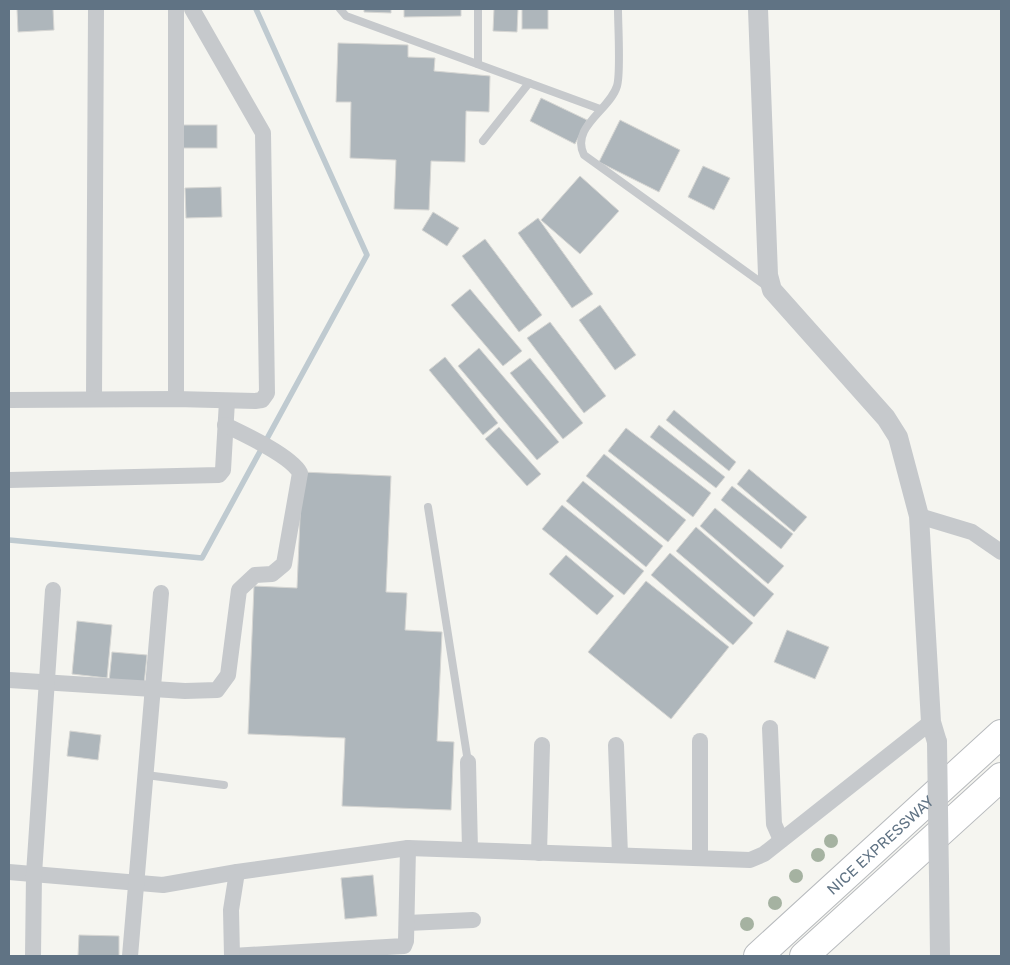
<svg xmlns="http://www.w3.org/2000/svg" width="1010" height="965" font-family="'Golos Text',sans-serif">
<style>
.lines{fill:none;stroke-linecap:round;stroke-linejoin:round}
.stream{stroke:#bfcad0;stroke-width:5.5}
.building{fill:#aeb6bb;stroke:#d6d6d3}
.motorway-casing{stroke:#b7babd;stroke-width:30}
.service{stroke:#c6c9cc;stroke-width:8}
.minor{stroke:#c6c9cc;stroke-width:16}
.tertiary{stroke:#c6c9cc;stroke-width:20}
.motorway{stroke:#fff;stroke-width:28}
.tertiary-bridge{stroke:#c6c9cc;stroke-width:20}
.tree{fill:#a5b2a1}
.labels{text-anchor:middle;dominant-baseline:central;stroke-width:5;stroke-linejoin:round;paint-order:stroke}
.street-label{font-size:15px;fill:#607384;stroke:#fff}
</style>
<rect width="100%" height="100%" fill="#f5f5f0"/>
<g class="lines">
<polyline class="stream" points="9,540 202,558 367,255 256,9"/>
</g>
<g class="building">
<polygon points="17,9 53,9 54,30 18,32"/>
<polygon points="364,9 391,9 391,13 364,12"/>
<polygon points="404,9 461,9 461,16 404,17"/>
<polygon points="494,9 518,9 517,32 493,31"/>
<rect x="522" y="9" width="26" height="20"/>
<polygon points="338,43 408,45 408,57 435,58 434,71 490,76 489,112 466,111 465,162 431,161 429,210 394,209 396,160 350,158 351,102 336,102"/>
<polygon points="541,98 587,120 575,144 530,121"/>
<polygon points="620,120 680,150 659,192 599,162"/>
<rect x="182" y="125" width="35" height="23"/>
<polygon points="703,166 730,178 714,210 688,197"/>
<polygon points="580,176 619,211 580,254 541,220"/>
<polygon points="221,187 222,217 186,218 185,188"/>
<polygon points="433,212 459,228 447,246 422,230"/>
<polygon points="538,218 593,294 572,308 518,233"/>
<polygon points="485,239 542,315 519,332 462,256"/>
<polygon points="470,289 522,351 503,366 451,305"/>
<polygon points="600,305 636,355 615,370 579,320"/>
<polygon points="550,322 606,396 584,413 527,338"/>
<polygon points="479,348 559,442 537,460 458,366"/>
<polygon points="445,357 498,423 483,435 429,370"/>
<polygon points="530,358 583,423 563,439 510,373"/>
<polygon points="674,410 736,462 729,471 666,420"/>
<polygon points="659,425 725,477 716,488 650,437"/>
<polygon points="499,427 541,474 527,486 485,439"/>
<polygon points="626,428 711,493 693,517 608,451"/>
<polygon points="604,454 686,520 668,542 586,476"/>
<polygon points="749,469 807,517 794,532 737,484"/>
<polygon points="302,472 391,476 386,592 407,593 405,630 442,632 437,741 454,742 451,810 342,806 345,738 248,734 254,586 297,588"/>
<polygon points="583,481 663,546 646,567 566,501"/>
<polygon points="732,486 793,534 781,549 721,500"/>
<polygon points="562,505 644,571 624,595 542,529"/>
<polygon points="715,508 784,566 768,584 700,526"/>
<polygon points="696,527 774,594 754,617 676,551"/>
<polygon points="670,553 753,623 733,645 651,575"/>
<polygon points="566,555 614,596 597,615 549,574"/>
<polygon points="646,581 729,647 671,719 588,652"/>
<polygon points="77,621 112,625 107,678 72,674"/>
<polygon points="787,630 829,647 815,679 774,662"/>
<polygon points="112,652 147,655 144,685 109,682"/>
<polygon points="70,731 101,735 98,760 67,756"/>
<polygon points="373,875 377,916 345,919 341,878"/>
<polygon points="79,935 119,936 119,956 78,956"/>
</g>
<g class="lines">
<g class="motorway-casing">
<g id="motorway">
<path id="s1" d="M758,956l243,-222"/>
<polyline points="804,956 1001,777"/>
</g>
</g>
<g class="service">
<polyline points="340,9 346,16 600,109"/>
<path d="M618,9c0,17 3,64 -1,77 -7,24 -47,41 -33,69l182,131"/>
<polyline points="478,64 478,9"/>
<polyline points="483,141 529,83"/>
<polyline points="428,507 468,762"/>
<polyline points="146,775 224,785"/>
</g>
<g class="minor">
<polyline points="94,399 96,9"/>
<polyline points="176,399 176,9"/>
<polyline points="9,400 176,399 255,401 262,400 267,393 263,133 192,9"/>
<polyline points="9,480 219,475 223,470 227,401"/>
<polyline points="919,516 972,532 1001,552"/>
<path d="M9,680l176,11 32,-1 11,-15 11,-85 16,-15 17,-1 12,-10 16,-91c-9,-17 -56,-39 -75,-48"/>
<polyline points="770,728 774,824 781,840"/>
<polyline points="616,745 620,855"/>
<polyline points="468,762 470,850"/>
<polyline points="539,853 542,745"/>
<polyline points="700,858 700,741"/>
<polyline points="9,872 163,885 237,872 408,848 750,860 764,854 931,722"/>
<polyline points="407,923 473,920"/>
<polyline points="33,956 34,874 53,590"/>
<polyline points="130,956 161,593"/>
<polyline points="232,956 404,946 406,941 408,848"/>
<polyline points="232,956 231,910 237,872"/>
</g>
<g class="tertiary">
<polyline points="758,9 768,275 772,290 886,418 898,437 919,516 931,722 937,742"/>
<polyline points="939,877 940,956"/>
</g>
<use href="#motorway" class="motorway"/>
<polyline class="tertiary-bridge" points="937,742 939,877"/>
</g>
<g class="tree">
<circle cx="831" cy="841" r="7"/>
<circle cx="818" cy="855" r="7"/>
<circle cx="796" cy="876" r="7"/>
<circle cx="775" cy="903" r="7"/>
<circle cx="747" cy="924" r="7"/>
</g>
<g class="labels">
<g class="street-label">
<text stroke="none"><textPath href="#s1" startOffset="165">NICE EXPRESSWAY</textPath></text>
</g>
</g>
<rect width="1010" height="965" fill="none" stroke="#607384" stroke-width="20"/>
</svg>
